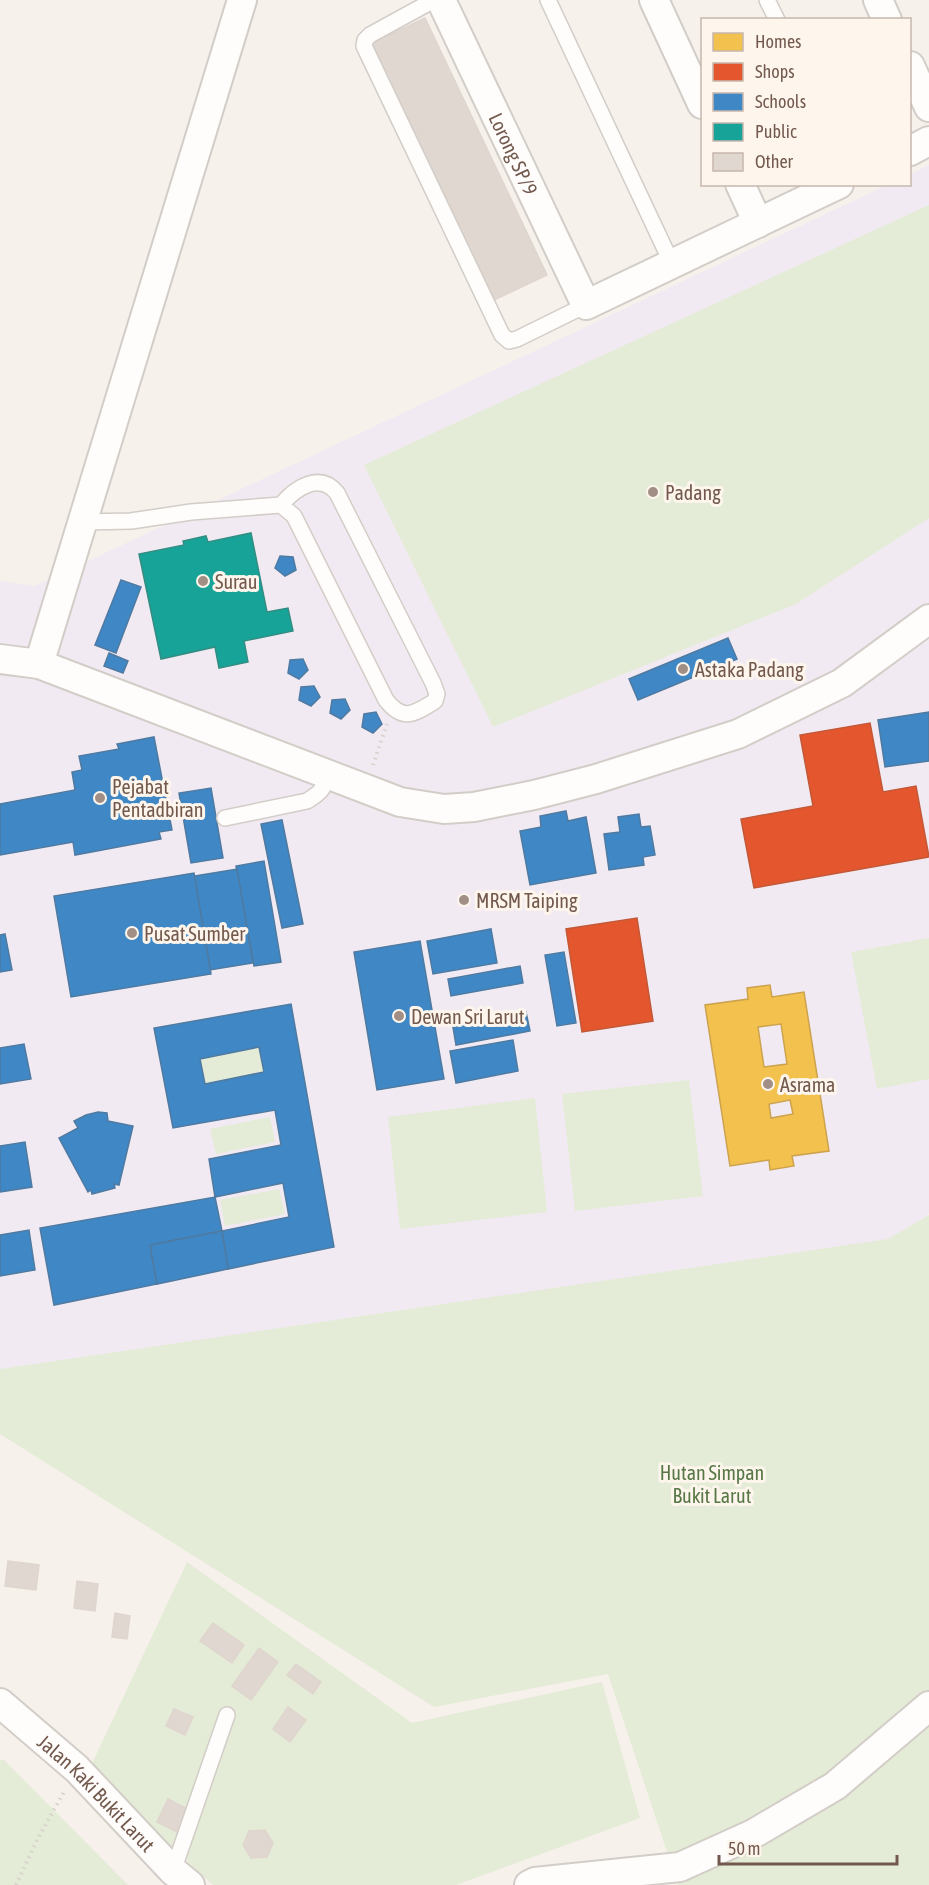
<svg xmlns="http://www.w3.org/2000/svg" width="929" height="1885" font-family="'Asap Condensed',sans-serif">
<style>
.education{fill:#f2eaf2}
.green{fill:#e4ecd7}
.homes{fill:#f2c14e;stroke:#cca24e;stroke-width:1.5;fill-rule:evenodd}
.shops{fill:#e4572e;stroke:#c25837;stroke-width:1.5}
.schools{fill:#3f88c5;stroke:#4f7aa1;stroke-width:1.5;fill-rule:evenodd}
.public{fill:#17a398;stroke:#338d82;stroke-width:1.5}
.building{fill:#e0d7d1;stroke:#dfd5ce;stroke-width:1.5}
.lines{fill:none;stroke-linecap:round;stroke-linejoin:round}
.lane-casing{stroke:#d3cdc7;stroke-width:18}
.street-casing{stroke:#d3cdc7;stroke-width:32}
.path{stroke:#d7d0cb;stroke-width:4;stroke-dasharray:1.5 4.5;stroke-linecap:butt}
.lane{stroke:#fefdfc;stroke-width:15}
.street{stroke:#fefdfc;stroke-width:28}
.poi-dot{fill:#a18e84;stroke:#fef6ed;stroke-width:2}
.labels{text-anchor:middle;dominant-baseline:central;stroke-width:6;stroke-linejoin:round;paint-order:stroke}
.street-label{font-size:20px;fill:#73594d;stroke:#fef6ed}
.poi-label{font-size:20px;fill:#73594d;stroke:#fef6ed;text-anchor:start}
.park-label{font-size:20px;fill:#577846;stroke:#fef6ed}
</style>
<rect width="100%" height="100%" fill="#f6f1eb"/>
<polygon class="education" points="929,165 929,1213 705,1409 0,1396 0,581 35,586 887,185 910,184 910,174"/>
<g class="green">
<polygon points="929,205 929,518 796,604 493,727 364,465"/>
<polygon points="929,938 929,1079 877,1089 851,952"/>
<polygon points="259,1047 264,1072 205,1084 200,1059"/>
<polygon points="689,1080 703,1196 575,1211 562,1094"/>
<polygon points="535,1098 547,1212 400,1229 388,1117"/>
<polygon points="270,1117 275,1142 216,1154 210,1129"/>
<polygon points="279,1189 285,1214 225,1226 220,1200"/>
<polygon points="929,1215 929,1885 678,1885 608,1674 434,1707 0,1434 0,1369 888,1239"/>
<polygon points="187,1562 412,1723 602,1682 640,1818 456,1885 213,1885 89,1770"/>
<polygon points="3,1759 128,1885 0,1885 0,1761"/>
</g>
<path class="homes" d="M770,985l2,12 32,-5 25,159 -37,5 2,10 -24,4 -1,-10 -39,6 -25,-161 43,-6 -1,-11zM781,1024l6,40 -23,3 -6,-40zM790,1100l3,14 -22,4 -2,-14z"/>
<g class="shops">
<polygon points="870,723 883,792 916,786 929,857 754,888 741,819 813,806 800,735"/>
<polygon points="637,918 653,1021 582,1032 566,929"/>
</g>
<g class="schools">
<polygon points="280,556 293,557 296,570 285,576 275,568"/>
<polygon points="121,580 141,587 116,653 95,645"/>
<polygon points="728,638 737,659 638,700 629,679"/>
<polygon points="109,653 128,661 123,673 104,666"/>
<polygon points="303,659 308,670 299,679 288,673 290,660"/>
<polygon points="314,686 320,697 311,706 299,700 301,687"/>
<polygon points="345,699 350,710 341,719 330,713 332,700"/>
<polygon points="376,712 382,724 373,733 362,727 364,714"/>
<polygon points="929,712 929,761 885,767 878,720"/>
<polygon points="154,737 172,830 159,832 161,839 75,855 73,842 0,855 0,804 75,790 72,772 82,770 79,756 119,749 117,744"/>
<polygon points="211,788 223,858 191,863 179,793"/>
<polygon points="566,811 568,821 586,817 596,873 530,885 520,831 541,827 540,816"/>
<polygon points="639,814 641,827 650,826 655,855 643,857 644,865 609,870 604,834 620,832 618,817"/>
<polygon points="282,820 303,924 282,928 261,824"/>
<polygon points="264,861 281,962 254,966 236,866"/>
<polygon points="237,869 253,963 210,970 194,876"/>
<polygon points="194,873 211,974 71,997 54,896"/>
<polygon points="491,929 497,963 433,974 427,941"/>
<polygon points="5,934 12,970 0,972 0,935"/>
<polygon points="420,941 444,1079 377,1090 354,952"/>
<polygon points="564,952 576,1023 557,1026 545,955"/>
<polygon points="520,966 523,983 451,996 448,979"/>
<path d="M291,1004l43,243 -106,22 -6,-38 67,-14 -6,-34 -68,14 -6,-38 72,-14 -6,-35 -102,18 -19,-100zM259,1047l5,25 -59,12 -5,-25z"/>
<polygon points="526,1012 530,1031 456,1045 453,1027"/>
<polygon points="513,1040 518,1071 456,1083 450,1051"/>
<polygon points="24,1044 31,1079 0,1084 0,1048"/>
<polygon points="98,1112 107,1113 108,1121 133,1126 119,1185 114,1184 115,1188 92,1194 91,1190 88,1192 59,1138 78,1128 74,1121 86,1115"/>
<polygon points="25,1142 32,1187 0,1192 0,1146"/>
<polygon points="215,1197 222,1231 150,1245 157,1284 54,1305 40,1228"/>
<polygon points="29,1230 35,1270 0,1276 0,1235"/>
<polygon points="222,1231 228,1269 157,1284 150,1245"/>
</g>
<polygon class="public" points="251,533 267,612 288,608 293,631 244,641 248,662 219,668 215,647 161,659 139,554 184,545 183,541 206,536 208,542"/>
<g class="building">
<polygon points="425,18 547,275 494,300 372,43"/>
<polygon points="8,1561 39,1565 36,1590 5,1586"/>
<polygon points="77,1581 98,1584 95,1611 74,1608"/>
<polygon points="115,1613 130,1616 127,1639 112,1637"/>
<polygon points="213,1623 244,1645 232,1663 200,1641"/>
<polygon points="259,1648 278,1662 251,1700 232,1686"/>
<polygon points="296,1664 321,1682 313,1694 287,1675"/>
<polygon points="288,1707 306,1720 290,1742 273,1729"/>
<polygon points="174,1709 193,1717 185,1735 166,1726"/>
<polygon points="168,1799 189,1810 177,1832 157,1822"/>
<polygon points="265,1830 273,1843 267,1857 251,1858 243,1845 249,1831"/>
</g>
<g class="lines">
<g class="lane-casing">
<g id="lane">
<polyline points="434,0 370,35 365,40 364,46 502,335 509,341 517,339 586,305"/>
<polyline points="548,0 672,264"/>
<polyline points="767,0 777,20"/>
<path d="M83,522l48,-1 60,-9 90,-7 13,11 92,184c17,22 28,14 49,1l2,-7 -4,-11 -96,-190c-17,-21 -41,-6 -56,12"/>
<path d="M225,818l82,-17c11,-7 18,-11 18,-24l-4,-6"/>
<polyline points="173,1871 227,1715"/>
</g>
</g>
<g class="street-casing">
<g id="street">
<path id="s1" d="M441,0l145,305 253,-121"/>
<polyline points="654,0 702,104"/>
<polyline points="878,0 887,20"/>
<polyline points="910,66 929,107"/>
<polyline points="910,151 929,141"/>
<polyline points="740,184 758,223"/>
<polyline points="0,659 39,664 400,802 444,809 474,807 534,795 596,779 738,734 842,683 929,619"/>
<polyline points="39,664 242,0"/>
<path id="s2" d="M0,1703l77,66 96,102 17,14"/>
<polyline points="529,1885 535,1882 680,1867 753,1834 835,1786 929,1706"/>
</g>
</g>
<g class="path">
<polyline points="373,765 387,724"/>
<polyline points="16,1885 38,1838 64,1792"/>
</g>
<use href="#lane" class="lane"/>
<use href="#street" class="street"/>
</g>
<g class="poi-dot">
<circle cx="653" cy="492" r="6"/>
<circle cx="203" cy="581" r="6"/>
<circle cx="683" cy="669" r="6"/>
<circle cx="100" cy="798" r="6"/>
<circle cx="464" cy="900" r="6"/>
<circle cx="132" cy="933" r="6"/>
<circle cx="399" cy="1016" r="6"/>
<circle cx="768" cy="1084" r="6"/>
</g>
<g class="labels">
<g class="street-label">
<text stroke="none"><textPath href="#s1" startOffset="170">Lorong SP/9</textPath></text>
<text stroke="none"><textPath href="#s2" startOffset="132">Jalan Kaki Bukit Larut</textPath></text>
</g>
<g class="poi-label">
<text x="665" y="492">Padang</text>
<text x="215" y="581">Surau</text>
<text x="695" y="669">Astaka Padang</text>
<text x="112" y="786">Pejabat<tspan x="112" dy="23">Pentadbiran</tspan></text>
<text x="476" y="900">MRSM Taiping</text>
<text x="144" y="933">Pusat Sumber</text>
<text x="411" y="1016">Dewan Sri Larut</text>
<text x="780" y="1084">Asrama</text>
</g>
<g class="park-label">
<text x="712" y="1472">Hutan Simpan<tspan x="712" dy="23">Bukit Larut</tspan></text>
</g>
</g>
<rect x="701" y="18" width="210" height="168" fill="#fef6ed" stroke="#c6b7ad" stroke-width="1.5"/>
<rect x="713" y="33" width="30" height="18" fill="#f2c14e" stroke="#c6b7ad" stroke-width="1.5"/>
<text x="755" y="48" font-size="18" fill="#73594d">Homes</text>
<rect x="713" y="63" width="30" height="18" fill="#e4572e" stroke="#c6b7ad" stroke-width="1.5"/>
<text x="755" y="78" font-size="18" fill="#73594d">Shops</text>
<rect x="713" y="93" width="30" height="18" fill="#3f88c5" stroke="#c6b7ad" stroke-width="1.5"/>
<text x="755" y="108" font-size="18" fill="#73594d">Schools</text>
<rect x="713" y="123" width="30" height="18" fill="#17a398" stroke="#c6b7ad" stroke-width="1.5"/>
<text x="755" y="138" font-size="18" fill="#73594d">Public</text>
<rect x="713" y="153" width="30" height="18" fill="#e0d7d1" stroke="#c6b7ad" stroke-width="1.5"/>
<text x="755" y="168" font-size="18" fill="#73594d">Other</text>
<path d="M719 1855v9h178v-9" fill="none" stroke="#73594d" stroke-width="3"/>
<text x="728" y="1855" font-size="18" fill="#73594d" stroke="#fef6ed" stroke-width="4.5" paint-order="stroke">50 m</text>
</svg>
